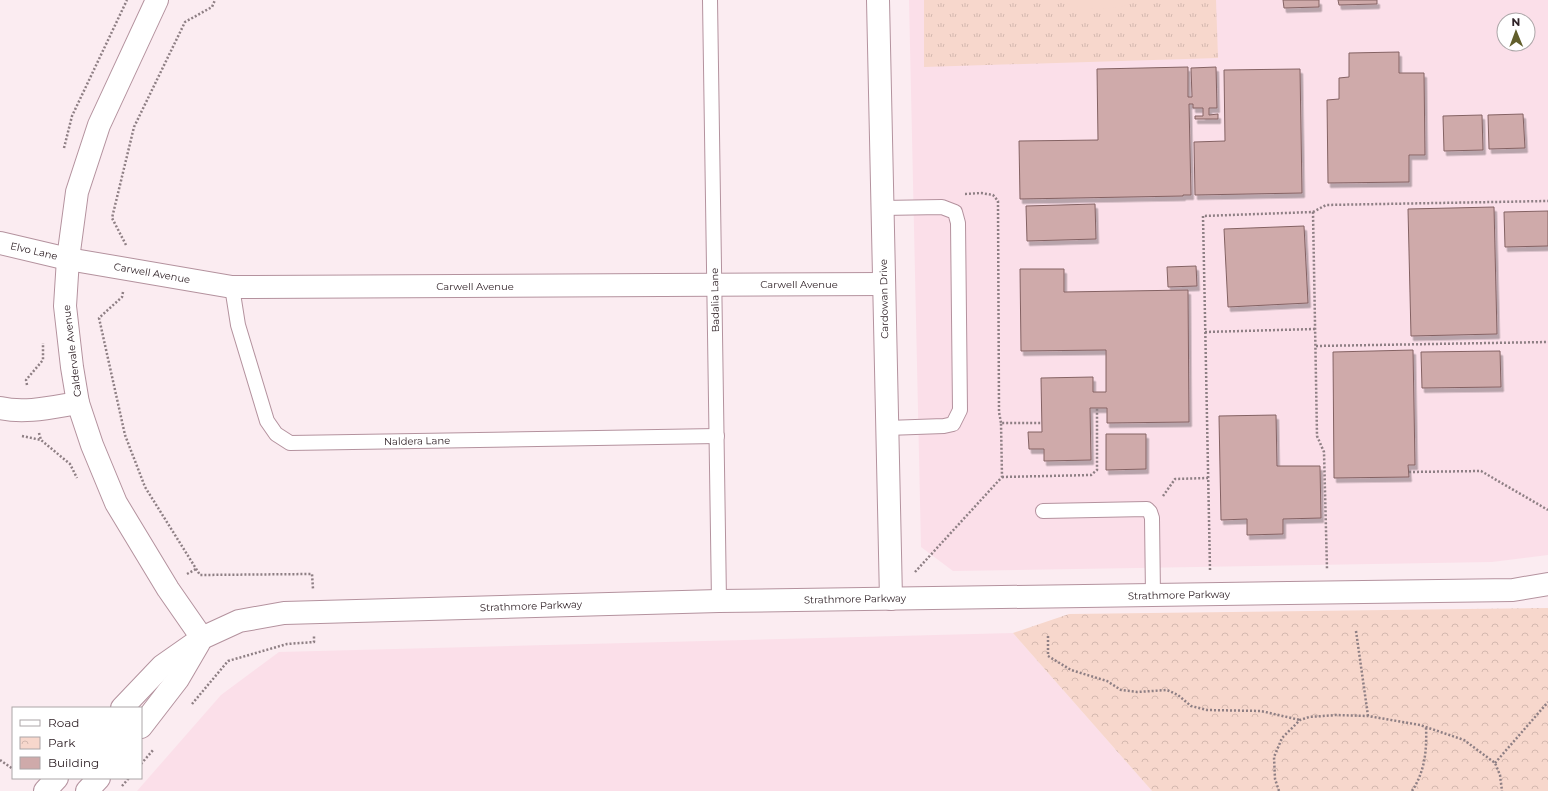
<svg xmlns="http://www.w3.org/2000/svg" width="1548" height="791" font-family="Montserrat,sans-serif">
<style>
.built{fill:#fbdfe9;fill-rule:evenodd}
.grass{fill:url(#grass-tufts)}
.park{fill:url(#park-crowns)}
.garden{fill:#f7d7cc}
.building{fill:#cfaaaa;stroke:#846263;filter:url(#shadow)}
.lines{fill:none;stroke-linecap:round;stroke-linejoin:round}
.service-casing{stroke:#b4929e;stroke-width:16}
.minor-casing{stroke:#b4929e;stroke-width:24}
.tertiary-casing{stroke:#b4929e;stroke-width:24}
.path{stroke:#8e7f84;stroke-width:2.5;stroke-dasharray:2 2;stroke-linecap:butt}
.service{stroke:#fff;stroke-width:14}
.minor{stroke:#fff;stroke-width:22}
.tertiary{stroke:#fff;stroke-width:22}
.labels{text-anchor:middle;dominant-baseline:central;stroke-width:4;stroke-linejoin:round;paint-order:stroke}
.street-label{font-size:10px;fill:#2f2126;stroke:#fff}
</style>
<defs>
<pattern id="grass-tufts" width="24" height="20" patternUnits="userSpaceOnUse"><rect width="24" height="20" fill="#f7d7cc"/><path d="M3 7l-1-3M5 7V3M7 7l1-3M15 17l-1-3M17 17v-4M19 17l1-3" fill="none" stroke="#d4b8af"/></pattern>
<pattern id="park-crowns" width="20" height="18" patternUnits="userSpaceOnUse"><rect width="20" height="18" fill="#f7d7cc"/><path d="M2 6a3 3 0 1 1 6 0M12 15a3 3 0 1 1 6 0" fill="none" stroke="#d4b8af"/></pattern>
<filter id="shadow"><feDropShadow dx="2.5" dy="4.5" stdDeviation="0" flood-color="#0004"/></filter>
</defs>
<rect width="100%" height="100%" fill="#fbecf1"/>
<g class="built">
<path d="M909,0h639v555l-56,7 -539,9 -32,-24zM1504,20h24v24h-24z"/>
<polygon points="1013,633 1152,791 137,791 221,695 279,652"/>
</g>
<polygon class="grass" points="924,0 1216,0 1218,58 924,67"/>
<polygon class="park" points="1548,608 1548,791 1152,791 1013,633 1069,614"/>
<path class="garden" d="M1058,0h84c-27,11 -58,12 -84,0z"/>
<g class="building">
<polygon points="1283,0 1319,0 1319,7 1284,8"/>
<polygon points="1338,0 1377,0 1377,4 1339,5"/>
<polygon points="1399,52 1399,73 1424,73 1425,155 1409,155 1409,182 1328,183 1327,100 1339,99 1339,78 1349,77 1349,53"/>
<polygon points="1188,67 1188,97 1192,97 1191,68 1216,67 1217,108 1209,108 1209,115 1218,114 1218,119 1195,119 1195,116 1203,116 1203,108 1193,108 1193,104 1189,104 1191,195 1183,195 1183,196 1020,199 1019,141 1098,140 1097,69"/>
<polygon points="1300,69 1302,193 1195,195 1194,142 1225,141 1224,70"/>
<polygon points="1523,114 1525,148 1489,149 1488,115"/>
<polygon points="1482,115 1483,150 1444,151 1443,116"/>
<polygon points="1095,204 1096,239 1027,241 1026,206"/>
<polygon points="1494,207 1497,334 1411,336 1408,209"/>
<polygon points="1548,211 1548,246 1505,247 1504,212"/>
<polygon points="1304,226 1308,303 1228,307 1224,229"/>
<polygon points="1196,266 1197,286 1168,287 1167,267"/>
<polygon points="1020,269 1064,269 1064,292 1188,290 1189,422 1107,423 1107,408 1090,408 1091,460 1044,461 1044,449 1029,449 1028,432 1042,432 1041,378 1093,377 1093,392 1106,392 1106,350 1021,351"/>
<polygon points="1413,350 1415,465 1408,465 1409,477 1334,478 1333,352"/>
<polygon points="1500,351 1501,387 1422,388 1421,352"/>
<polygon points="1276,415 1277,466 1320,466 1321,518 1283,519 1283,534 1247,535 1247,519 1221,520 1219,416"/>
<polygon points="1106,434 1146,434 1146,469 1106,470"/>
</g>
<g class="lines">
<g class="service-casing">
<g id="service">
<polyline points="710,0 719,601"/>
<polyline points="882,208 942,207 955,212 958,223 960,410 953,424 944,426 887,428"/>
<polyline points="232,287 238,325 267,421 276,434 290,443 717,436"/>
<polyline points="1043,511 1147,509 1150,512 1152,518 1153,595"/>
</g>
</g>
<g class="minor-casing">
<g id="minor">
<polyline points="878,0 891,599"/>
<polyline points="0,243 68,259 232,287 884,284"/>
<path d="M0,408c25,6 53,-1 78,-5"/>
</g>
</g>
<g class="tertiary-casing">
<g id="tertiary">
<polyline points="157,0 99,125 77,192 68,259 65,306 72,367 78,403 92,445 116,503 168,589 202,638"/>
<polyline points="122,708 162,666 202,638 239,621 284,613 719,601 1513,590 1548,584"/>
<polyline points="141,727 178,679 199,643"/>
<polyline points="45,791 57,778"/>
<polyline points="87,791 99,778"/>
</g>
</g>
<g class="path">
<polyline points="64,148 72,116 127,0"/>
<polyline points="965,194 981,193 993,195 998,201 999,412 1001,423"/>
<polyline points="1313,212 1326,205 1548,201"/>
<polyline points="126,245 112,218 134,127 185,22 212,7 215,0"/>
<polyline points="123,292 122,297 99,318 125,435 145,487 200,575 312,574 313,589"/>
<polyline points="1205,332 1315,329"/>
<polyline points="1316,346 1548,342"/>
<polyline points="27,385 26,380 43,360 43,343"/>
<polyline points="39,433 41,440"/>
<polyline points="22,436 41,440 70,464 77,478"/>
<polyline points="1409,472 1481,471 1548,510"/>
<polyline points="1002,477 1091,475 1097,470 1097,408"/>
<polyline points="1163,496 1175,479 1208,478"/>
<polyline points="1210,570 1203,216 1313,212 1317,436 1324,452 1327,569"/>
<polyline points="915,572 1002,477 1001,423 1042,423"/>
<polyline points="187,574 196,569"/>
<polyline points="1356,631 1368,716"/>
<polyline points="1048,636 1048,656 1071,670 1107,681 1121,690 1137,692 1167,690 1178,695 1191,706 1207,710 1261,711 1300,720"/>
<polyline points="192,704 228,661 287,644 314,642 314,636"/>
<polyline points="0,760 13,769"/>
<polyline points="1495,763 1548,702"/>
<polyline points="141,764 154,749"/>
<polyline points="122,786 129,778"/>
<polyline points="1279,791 1275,779 1274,757 1282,738 1300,720 1309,717 1336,715 1368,716 1420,725 1464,740 1495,763 1500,775 1502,791"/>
<path d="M1412,791c13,-20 15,-41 14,-64"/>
</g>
<use href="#service" class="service"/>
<use href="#minor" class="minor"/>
<use href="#tertiary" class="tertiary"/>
</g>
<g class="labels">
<g class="street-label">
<text transform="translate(34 251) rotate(13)">Elvo Lane</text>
<text transform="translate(152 273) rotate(10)">Carwell Avenue</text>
<text x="799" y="284">Carwell Avenue</text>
<text x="475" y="286">Carwell Avenue</text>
<text transform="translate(884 299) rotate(-91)">Cardowan Drive</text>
<text transform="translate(715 300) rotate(-91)">Badalia Lane</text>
<text transform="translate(72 351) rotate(-97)">Caldervale Avenue</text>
<text transform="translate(417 441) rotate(-1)">Naldera Lane</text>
<text transform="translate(1179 595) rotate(-1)">Strathmore Parkway</text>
<text transform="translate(855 599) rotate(-1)">Strathmore Parkway</text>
<text transform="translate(531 606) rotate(-2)">Strathmore Parkway</text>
</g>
</g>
<rect x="12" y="707" width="130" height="72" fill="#ffffff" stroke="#aca6a8"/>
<rect x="20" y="720" width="20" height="6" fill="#ffffff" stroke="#aca6a8"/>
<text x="48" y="727" font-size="12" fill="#2f2126">Road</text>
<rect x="20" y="737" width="20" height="12" fill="url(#park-crowns)" stroke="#aca6a8"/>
<text x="48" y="747" font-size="12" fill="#2f2126">Park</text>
<rect x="20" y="757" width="20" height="12" fill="#cfaaaa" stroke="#aca6a8"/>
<text x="48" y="767" font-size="12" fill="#2f2126">Building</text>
<g transform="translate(1516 32) rotate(359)"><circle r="19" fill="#ffffff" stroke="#aca6a8"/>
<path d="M0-3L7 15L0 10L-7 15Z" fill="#615e2b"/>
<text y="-6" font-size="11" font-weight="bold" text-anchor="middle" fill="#2f2126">N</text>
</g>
</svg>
